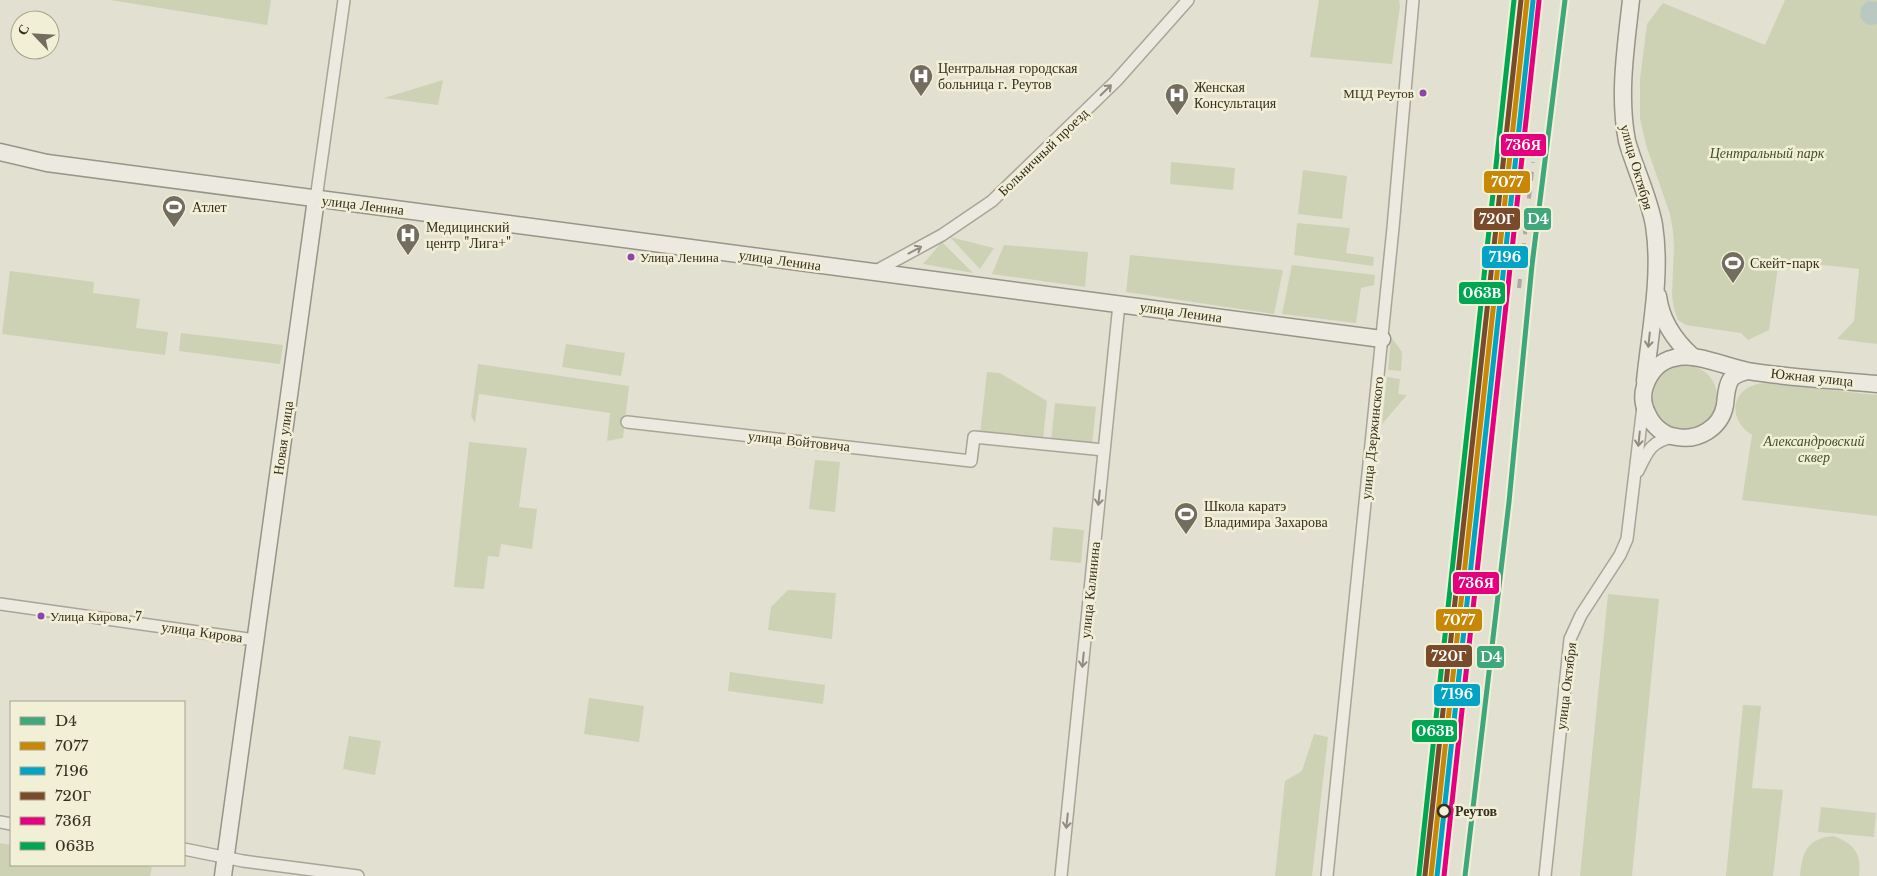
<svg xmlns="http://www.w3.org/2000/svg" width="1877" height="876" font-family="'Libre Baskerville',serif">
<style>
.green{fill:#cdd2b4}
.water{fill:#bac8c2}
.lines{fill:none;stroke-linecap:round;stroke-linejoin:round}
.street-casing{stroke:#a8a598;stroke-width:14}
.secondary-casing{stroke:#979488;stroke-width:19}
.street{stroke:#ebe9e0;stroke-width:11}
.secondary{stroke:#ebe9e0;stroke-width:16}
.rail{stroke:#aba9a1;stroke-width:4;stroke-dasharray:9 9;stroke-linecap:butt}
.rail-1-casing{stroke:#f2efd7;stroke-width:9}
.rail-2-casing{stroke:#f2efd7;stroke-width:9}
.rail-3-casing{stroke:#f2efd7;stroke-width:9}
.rail-4-casing{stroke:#f2efd7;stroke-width:9}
.rail-5-casing{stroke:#f2efd7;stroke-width:9}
.rail-6-casing{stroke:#f2efd7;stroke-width:9}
.rail-1{stroke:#3ea77b;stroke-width:5}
.rail-2{stroke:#c78808;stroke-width:5}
.rail-3{stroke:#03a3c5;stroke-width:5}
.rail-4{stroke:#7a4b2a;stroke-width:5}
.rail-5{stroke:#e5007d;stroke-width:5}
.rail-6{stroke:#00a651;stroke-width:5}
.oneway{stroke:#908c80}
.bus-dot{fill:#8e44ad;stroke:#f2efd7;stroke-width:2}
.stop-dot{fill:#f2efd7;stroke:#362f21;stroke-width:2.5}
.labels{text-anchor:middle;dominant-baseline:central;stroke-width:5;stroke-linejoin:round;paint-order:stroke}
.bus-label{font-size:13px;fill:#362f21;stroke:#f2efd7;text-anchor:start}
.poi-label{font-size:14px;fill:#362f21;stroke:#f2efd7;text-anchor:start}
.street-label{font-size:14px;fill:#362f21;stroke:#f2efd7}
.park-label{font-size:14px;font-style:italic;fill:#40502a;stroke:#f2efd7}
.stop-label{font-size:14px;font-weight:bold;fill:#362f21;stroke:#f2efd7;text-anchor:start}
.line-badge{stroke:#f2efd7;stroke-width:2}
.badge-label{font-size:14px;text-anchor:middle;font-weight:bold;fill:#fff}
</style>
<rect width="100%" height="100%" fill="#e2e0d0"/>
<g class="green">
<polygon points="110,0 271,0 267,25"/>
<polygon points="1319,0 1399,0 1400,6 1392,64 1310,57"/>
<polygon points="1785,0 1877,0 1877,344 1837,339 1854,321 1859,269 1779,260 1769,330 1748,340 1741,333 1686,325 1678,320 1674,309 1672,296 1674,247 1673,231 1670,214 1646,145 1640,118 1640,79 1647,24 1663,3 1765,45"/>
<polygon points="443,80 438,105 384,98"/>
<polygon points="1171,162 1235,168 1233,190 1170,184"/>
<polygon points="1303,170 1347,176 1342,219 1298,214"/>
<polygon points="1297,223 1350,228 1346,253 1374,257 1373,266 1294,255"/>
<polygon points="950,237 994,248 980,269"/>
<polygon points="942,242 973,273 923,264"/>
<polygon points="1004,245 1088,252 1085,287 992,274"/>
<polygon points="1130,255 1283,270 1274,314 1126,292"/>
<polygon points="1292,265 1375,275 1374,285 1361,288 1356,323 1282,314"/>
<polygon points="10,271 94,282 93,293 140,299 136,328 168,332 165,355 2,334"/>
<polygon points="181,333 283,345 280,364 179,351"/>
<polygon points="1391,337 1402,352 1401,371 1388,370"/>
<polygon points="566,344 625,353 621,376 562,367"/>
<polygon points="478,364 629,386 623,438 607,441 610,413 479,394 475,423 471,416"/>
<circle cx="1685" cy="397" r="32"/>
<polygon points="987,372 1000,373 1047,401 1043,440 980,434"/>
<polygon points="1387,377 1400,379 1398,394 1407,395 1382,424"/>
<path d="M1764,383l113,12v121l-135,-16 10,-65c-26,-16 -21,-49 12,-52z"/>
<polygon points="1055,403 1096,407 1092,445 1051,441"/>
<polygon points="469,442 527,448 519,507 537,509 532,549 501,544 499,557 488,556 484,589 454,587"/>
<polygon points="815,460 840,462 835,512 809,509"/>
<polygon points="1053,527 1084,530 1081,563 1050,560"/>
<polygon points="788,590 836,593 832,639 768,630 771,607"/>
<polygon points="1608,594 1659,599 1632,876 1580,876"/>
<polygon points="730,672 825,685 823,704 728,691"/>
<polygon points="589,698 644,706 639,742 584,734"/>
<polygon points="1743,705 1761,706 1752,788 1783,790 1773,876 1726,876"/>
<polygon points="1314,734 1328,737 1312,876 1275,876 1285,781 1302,771"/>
<polygon points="349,736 381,741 375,775 343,769"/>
<polygon points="1821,807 1876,813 1874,837 1818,832"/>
<path d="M1833,836c21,7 29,18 26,40h-59c2,-24 7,-37 33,-40z"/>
<polygon points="0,843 11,845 11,865 140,865 152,867 150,876 0,876"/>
</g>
<polygon class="water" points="1868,1 1877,2 1877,24 1871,25 1866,24 1860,17 1861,7"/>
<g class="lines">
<g class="street-casing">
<g id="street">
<polyline points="316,199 344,0"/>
<polyline points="874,272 942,235 992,201 1116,81 1188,0"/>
<polyline points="627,422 971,461 974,437 1104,450"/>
<path d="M1638,471c9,-19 13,-30 35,-34"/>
<polyline points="0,604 255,640"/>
<polyline points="0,822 11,824"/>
<polyline points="184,849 243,861 358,876"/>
<polyline points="1061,876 1119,304"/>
<polyline points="1327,876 1393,228 1413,0"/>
<polyline points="1545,876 1570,639 1581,615 1620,555 1627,539 1643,406"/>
</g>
</g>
<g class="secondary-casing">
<g id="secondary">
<path d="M1631,0c-5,46 -13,95 -4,141 8,28 22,56 27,84 8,50 -4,106 -9,156"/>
<polyline points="0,152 47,163 1382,339"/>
<path d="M1658,296c3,25 16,44 35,61"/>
<path d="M1747,371c-6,2 -12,3 -16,8 -5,7 -5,18 -6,26 -4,23 -27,36 -48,32 -13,-1 -24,-11 -29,-22 -5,-9 -6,-20 -3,-29 5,-14 15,-25 29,-28 21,-6 52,9 74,13 42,7 86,9 129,13"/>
<polyline points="223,876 316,199"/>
</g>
</g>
<use href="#street" class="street"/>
<use href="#secondary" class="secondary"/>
<g class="rail">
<polyline points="1486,276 1500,156"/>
<polyline points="1519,288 1533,162"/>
</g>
<g class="rail-1-casing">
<polyline id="rail-1" points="1465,876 1509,502 1532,265 1565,0"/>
</g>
<g class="rail-2-casing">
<polyline id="rail-2" points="1431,876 1527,0"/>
</g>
<g class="rail-3-casing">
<polyline id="rail-3" points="1437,876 1533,1"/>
</g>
<g class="rail-4-casing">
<polyline id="rail-4" points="1425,875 1521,0"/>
</g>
<g class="rail-5-casing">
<polyline id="rail-5" points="1444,876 1539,1"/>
</g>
<g class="rail-6-casing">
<polyline id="rail-6" points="1419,875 1514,0"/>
</g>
<use href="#rail-1" class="rail-1"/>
<use href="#rail-2" class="rail-2"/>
<use href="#rail-3" class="rail-3"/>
<use href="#rail-4" class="rail-4"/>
<use href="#rail-5" class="rail-5"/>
<use href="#rail-6" class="rail-6"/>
</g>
<defs><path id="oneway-shaft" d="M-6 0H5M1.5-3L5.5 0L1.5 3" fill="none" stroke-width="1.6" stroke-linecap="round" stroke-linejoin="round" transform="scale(1.25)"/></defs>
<g class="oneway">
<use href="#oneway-shaft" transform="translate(1106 90) rotate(-44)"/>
<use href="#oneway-shaft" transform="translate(915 250) rotate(-28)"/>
<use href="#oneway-shaft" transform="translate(1649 340) rotate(96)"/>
<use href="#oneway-shaft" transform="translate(1639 439) rotate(96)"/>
<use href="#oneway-shaft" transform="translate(1099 498) rotate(96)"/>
<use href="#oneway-shaft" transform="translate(1083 660) rotate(96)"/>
<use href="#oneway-shaft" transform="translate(1067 821) rotate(96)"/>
</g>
<defs>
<g id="hospital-pin" transform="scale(1.25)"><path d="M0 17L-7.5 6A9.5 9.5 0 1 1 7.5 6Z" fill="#726d5e" stroke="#f2efd7"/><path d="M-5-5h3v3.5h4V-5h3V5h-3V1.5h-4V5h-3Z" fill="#fff"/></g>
<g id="stadium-pin" transform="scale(1.25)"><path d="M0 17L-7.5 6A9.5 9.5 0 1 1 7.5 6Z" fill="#726d5e" stroke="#f2efd7"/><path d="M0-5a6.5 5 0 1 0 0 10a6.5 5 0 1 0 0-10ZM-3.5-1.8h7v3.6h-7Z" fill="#fff"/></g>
</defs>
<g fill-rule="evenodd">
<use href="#hospital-pin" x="921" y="76"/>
<use href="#hospital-pin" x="1177" y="95"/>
<use href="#stadium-pin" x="174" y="207"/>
<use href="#hospital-pin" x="408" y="235"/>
<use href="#stadium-pin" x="1733" y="263"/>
<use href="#stadium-pin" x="1186" y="514"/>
</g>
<g class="bus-dot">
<circle cx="1423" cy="93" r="4.5"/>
<circle cx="631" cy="257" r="4.5"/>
<circle cx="41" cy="616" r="4.5"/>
</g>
<circle class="stop-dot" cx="1444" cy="811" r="6"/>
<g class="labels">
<g class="bus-label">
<text x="1414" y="93" text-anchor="end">МЦД Реутов</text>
<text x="640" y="257">Улица Ленина</text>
<text x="50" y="616">Улица Кирова, 7</text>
</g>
<g class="poi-label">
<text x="938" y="68">Центральная городская<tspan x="938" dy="16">больница г. Реутов</tspan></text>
<text x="1194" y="87">Женская<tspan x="1194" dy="16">Консультация</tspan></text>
<text x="192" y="207">Атлет</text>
<text x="426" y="227">Медицинский<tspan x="426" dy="16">центр "Лига+"</tspan></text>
<text x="1750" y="263">Скейт-парк</text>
<text x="1204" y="506">Школа каратэ<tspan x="1204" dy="16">Владимира Захарова</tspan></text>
</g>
<g class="street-label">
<text transform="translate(1043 152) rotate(-44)">Больничный проезд</text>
<text transform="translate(1637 167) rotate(74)">улица Октября</text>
<text transform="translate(363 205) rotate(7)">улица Ленина</text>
<text transform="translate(780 260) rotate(8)">улица Ленина</text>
<text transform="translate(1181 312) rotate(8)">улица Ленина</text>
<text transform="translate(1812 377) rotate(6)">Южная улица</text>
<text transform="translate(283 438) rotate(-82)">Новая улица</text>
<text transform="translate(1372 438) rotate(-84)">улица Дзержинского</text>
<text transform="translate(799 441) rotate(6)">улица Войтовича</text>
<text transform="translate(1090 590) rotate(-84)">улица Калинина</text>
<text transform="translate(202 632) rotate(8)">улица Кирова</text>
<text transform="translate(1566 686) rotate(-83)">улица Октября</text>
</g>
<g class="park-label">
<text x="1767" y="153">Центральный парк</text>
<text x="1814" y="441">Александровский<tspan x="1814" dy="16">сквер</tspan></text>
</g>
<g class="stop-label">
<text x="1455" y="811">Реутов</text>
</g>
</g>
<g class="line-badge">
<rect x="1500" y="133" width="47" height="24" rx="5" fill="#e5007d"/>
<rect x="1483" y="170" width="48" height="24" rx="5" fill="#c78808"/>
<rect x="1523" y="207" width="29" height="24" rx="5" fill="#3ea77b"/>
<rect x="1473" y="207" width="48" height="24" rx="5" fill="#7a4b2a"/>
<rect x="1481" y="245" width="48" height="24" rx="5" fill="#03a3c5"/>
<rect x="1458" y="281" width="48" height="24" rx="5" fill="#00a651"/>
<rect x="1452" y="571" width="48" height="24" rx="5" fill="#e5007d"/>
<rect x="1435" y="608" width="48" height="24" rx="5" fill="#c78808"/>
<rect x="1425" y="644" width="48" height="24" rx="5" fill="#7a4b2a"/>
<rect x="1476" y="645" width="29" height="24" rx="5" fill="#3ea77b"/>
<rect x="1433" y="683" width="48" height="24" rx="5" fill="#03a3c5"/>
<rect x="1411" y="719" width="47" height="24" rx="5" fill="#00a651"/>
</g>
<g class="badge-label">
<text x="1523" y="150">736Я</text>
<text x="1507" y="187">7077</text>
<text x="1538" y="224">D4</text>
<text x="1497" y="224">720Г</text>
<text x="1505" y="262">7196</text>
<text x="1482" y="298">063В</text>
<text x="1476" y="588">736Я</text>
<text x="1459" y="625">7077</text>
<text x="1449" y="661">720Г</text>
<text x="1491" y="662">D4</text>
<text x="1457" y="699">7196</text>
<text x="1435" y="736">063В</text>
</g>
<rect x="10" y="701" width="175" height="165" fill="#f2efd7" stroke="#a7a28e"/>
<rect x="20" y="717" width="25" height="8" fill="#3ea77b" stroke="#a7a28e"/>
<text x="55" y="726" font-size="15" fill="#362f21">D4</text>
<rect x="20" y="742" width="25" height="8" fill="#c78808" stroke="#a7a28e"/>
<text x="55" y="751" font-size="15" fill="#362f21">7077</text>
<rect x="20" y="767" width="25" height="8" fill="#03a3c5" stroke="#a7a28e"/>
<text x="55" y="776" font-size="15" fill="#362f21">7196</text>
<rect x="20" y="792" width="25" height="8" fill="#7a4b2a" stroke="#a7a28e"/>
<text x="55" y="801" font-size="15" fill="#362f21">720Г</text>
<rect x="20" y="817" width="25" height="8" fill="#e5007d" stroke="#a7a28e"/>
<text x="55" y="826" font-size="15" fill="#362f21">736Я</text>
<rect x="20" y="842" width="25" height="8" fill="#00a651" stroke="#a7a28e"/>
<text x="55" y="851" font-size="15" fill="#362f21">063В</text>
<g transform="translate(35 35) rotate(295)"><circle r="24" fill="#f2efd7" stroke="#a7a28e"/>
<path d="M0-4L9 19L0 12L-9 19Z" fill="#726d5e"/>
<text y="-8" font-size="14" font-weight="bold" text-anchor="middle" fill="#362f21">С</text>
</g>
</svg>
